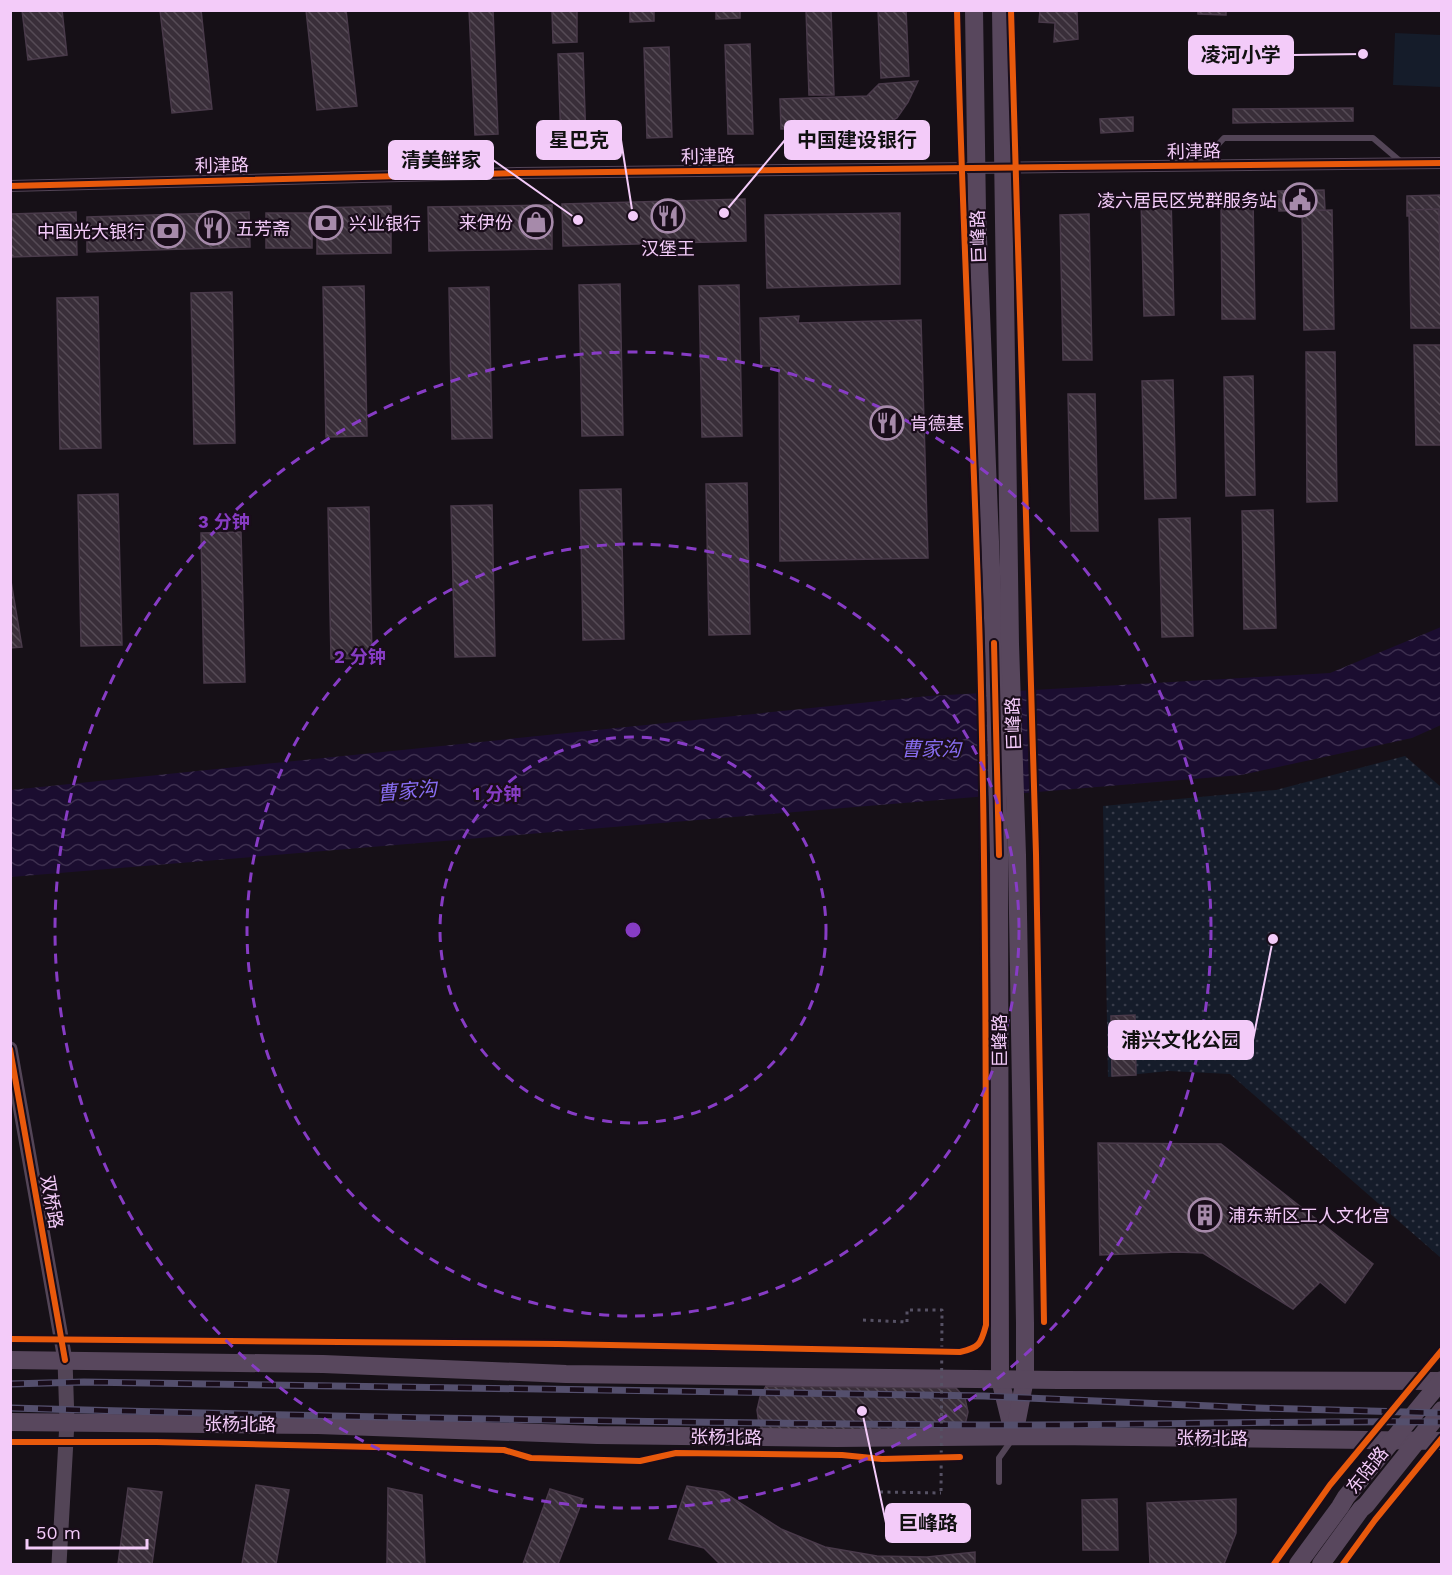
<svg xmlns="http://www.w3.org/2000/svg" width="1452" height="1575" font-family="'Work Sans','Noto Sans SC',sans-serif">
<style>
.grass{fill:#151c2a}
.park{fill:url(#park-dots)}
.water{fill:url(#water-waves)}
.building{fill:url(#building-back-hatch);stroke:#493a4a;stroke-width:1.5}
.lines{fill:none;stroke-linecap:round;stroke-linejoin:round}
.path{stroke:#565164;stroke-width:3;stroke-dasharray:3 4.5;stroke-linecap:butt}
.service{stroke:#534557;stroke-width:6}
.minor{stroke:#534557;stroke-width:12}
.tertiary{stroke:#534557;stroke-width:15}
.secondary{stroke:#58475d;stroke-width:18}
.rail-casing{stroke:#544f6d;stroke-width:7}
.rail{stroke:#190d1a;stroke-width:4.5;stroke-dasharray:14;stroke-linecap:butt}
.path-bridge{stroke:#565164;stroke-width:3;stroke-dasharray:3 4.5;stroke-linecap:butt}
.cycleway-casing{stroke:#190d1a;stroke-width:10}
.cycleway{stroke:#e8590c;stroke-width:6}
.ring{fill:none;stroke:#873cc5;stroke-width:3;stroke-dasharray:10 8}
.labels{text-anchor:middle;dominant-baseline:central;stroke-width:4.5;stroke-linejoin:round;paint-order:stroke}
.street-label{font-size:18px;fill:#f3cbf9;stroke:#190d1a}
.poi-label{font-size:18px;fill:#f3cbf9;stroke:#190d1a;text-anchor:start}
.water-label{font-size:20px;font-style:italic;fill:#876cef;stroke:#190d1a}
.centre{fill:#873cc5;stroke:#190d1a;stroke-width:3}
.ring-label{font-size:18px;text-anchor:middle;font-weight:bold;fill:#873cc5;stroke:#190d1a;stroke-width:4.5;stroke-linejoin:round;paint-order:stroke}
.leader{fill:none;stroke:#f3cbf9;stroke-width:2}
.callout-dot{fill:#f3cbf9;stroke:#190d1a;stroke-width:2}
.callout{fill:#f3cbf9;stroke:#f3cbf9;stroke-width:2}
.callout-label{font-size:20px;text-anchor:middle;font-weight:bold;fill:#111}
</style>
<defs>
<pattern id="park-dots" width="8" height="8" patternUnits="userSpaceOnUse" patternTransform="scale(1.5)"><rect width="8" height="8" fill="#151c2a"/><path d="M2 2h.1M6 6h.1" fill="none" stroke="#383c4a" stroke-width="1.8" stroke-linecap="round"/></pattern>
<pattern id="water-waves" width="16" height="10" patternUnits="userSpaceOnUse" patternTransform="scale(1.5)"><rect width="16" height="10" fill="#1b0d30"/><path d="M0 5q4-4 8 0t8 0" fill="none" stroke="#3d2f4f"/></pattern>
<pattern id="building-back-hatch" width="6" height="6" patternUnits="userSpaceOnUse" patternTransform="scale(1.5)"><rect width="6" height="6" fill="#392e39"/><path d="M-1 5l2 2M0 0l6 6M5-1l2 2" fill="none" stroke="#564b56"/></pattern>
</defs>
<rect width="100%" height="100%" fill="#161017"/>
<polygon class="grass" points="1395,33 1441,35 1441,87 1393,85"/>
<polygon class="park" points="1405,756 1441,787 1441,1258 1230,1074 1169,1071 1108,1077 1103,806 1276,790"/>
<polygon class="water" points="1441,627 1441,725 1412,738 1241,775 11,877 11,790 929,696 1330,673"/>
<g class="building">
<polygon points="22,10 62,10 67,55 28,60"/>
<polygon points="160,10 201,10 212,109 172,113"/>
<polygon points="306,10 346,10 357,106 317,110"/>
<polygon points="469,10 493,10 498,134 475,135"/>
<polygon points="552,10 577,10 577,42 553,43"/>
<polygon points="630,10 654,10 654,21 630,22"/>
<polygon points="716,10 740,10 740,18 716,19"/>
<polygon points="806,10 831,10 834,95 809,95"/>
<polygon points="878,10 906,10 909,76 881,78"/>
<polygon points="1040,10 1064,10 1064,13 1077,12 1078,39 1054,42 1055,23 1039,22"/>
<polygon points="1198,10 1226,10 1226,15 1198,14"/>
<polygon points="750,44 753,134 728,134 725,45"/>
<polygon points="669,47 672,137 647,138 644,48"/>
<polygon points="583,53 586,143 561,144 558,54"/>
<polygon points="918,81 908,102 897,118 878,128 781,129 780,99 867,96 879,84"/>
<polygon points="1353,108 1353,121 1233,123 1233,109"/>
<polygon points="1133,117 1133,131 1101,133 1100,119"/>
<polygon points="1324,190 1325,210 1279,211 1278,191"/>
<polygon points="1442,195 1442,215 1407,216 1407,196"/>
<polygon points="1171,197 1174,315 1144,316 1141,198"/>
<polygon points="1221,197 1253,197 1255,319 1222,319"/>
<polygon points="745,199 746,241 563,246 562,204"/>
<polygon points="552,205 552,249 429,251 428,207"/>
<polygon points="391,206 391,253 317,254 317,208"/>
<polygon points="1439,209 1441,328 1411,328 1409,210"/>
<polygon points="1332,210 1334,329 1304,330 1302,211"/>
<polygon points="76,212 77,255 10,257 10,214"/>
<polygon points="249,212 250,247 87,252 87,217"/>
<rect x="266" y="213" width="46" height="35"/>
<polygon points="900,213 900,284 767,288 765,215"/>
<polygon points="1089,214 1092,360 1063,360 1060,215"/>
<polygon points="620,284 623,435 582,436 579,285"/>
<polygon points="739,285 742,436 702,437 699,286"/>
<polygon points="364,286 367,436 326,437 323,287"/>
<polygon points="489,287 492,438 452,439 449,288"/>
<polygon points="232,292 235,443 194,444 191,293"/>
<polygon points="98,297 101,448 60,449 57,298"/>
<polygon points="799,316 798,323 921,320 928,558 780,561 779,366 761,366 760,318"/>
<polygon points="1414,345 1442,345 1442,445 1416,445"/>
<polygon points="1306,352 1335,352 1337,501 1307,502"/>
<polygon points="1253,376 1255,495 1226,496 1224,377"/>
<polygon points="1173,380 1176,498 1145,499 1142,381"/>
<polygon points="1068,394 1095,394 1098,531 1071,531"/>
<polygon points="747,483 750,634 709,635 706,484"/>
<polygon points="621,489 624,639 583,640 580,490"/>
<polygon points="118,494 122,645 81,646 78,495"/>
<polygon points="492,505 495,656 455,657 451,506"/>
<polygon points="369,507 372,658 331,659 328,508"/>
<polygon points="1273,510 1276,628 1244,629 1242,511"/>
<polygon points="1190,518 1193,636 1162,637 1159,519"/>
<polygon points="241,532 245,682 204,683 201,533"/>
<polygon points="10,575 22,647 10,648"/>
<polygon points="1135,1015 1136,1075 1112,1076 1111,1016"/>
<polygon points="1098,1143 1221,1144 1373,1264 1345,1303 1320,1282 1293,1309 1203,1253 1177,1252 1100,1255"/>
<polygon points="766,1386 956,1388 965,1398 968,1412 965,1425 956,1436 765,1434 759,1424 757,1410 760,1397"/>
<polygon points="256,1485 289,1490 276,1564 242,1564"/>
<polygon points="687,1486 723,1492 781,1529 825,1547 877,1556 927,1557 975,1552 975,1564 720,1564 704,1548 669,1539"/>
<polygon points="128,1488 162,1492 152,1564 118,1564"/>
<polygon points="388,1488 422,1495 425,1564 387,1564"/>
<polygon points="550,1489 583,1499 558,1564 523,1564"/>
<polygon points="1117,1499 1118,1550 1083,1550 1082,1500"/>
<polygon points="1236,1499 1236,1533 1224,1564 1150,1564 1147,1503"/>
</g>
<g class="lines">
<g class="path">
<polyline points="863,1320 907,1322"/>
<polyline points="880,1492 941,1493"/>
</g>
<g class="service">
<polyline points="1199,165 1224,138 1373,138 1400,161"/>
<polyline points="999,1482 999,1458 1011,1441"/>
</g>
<polyline class="minor" points="10,186 518,173 1442,163"/>
<polyline class="tertiary" points="10,1049 65,1360 67,1422 59,1564"/>
<g class="secondary">
<polyline points="974,10 977,212 994,643 999,855 1000,1379 1014,1436"/>
<polyline points="1001,10 1010,644 1017,855 1025,1323 1025,1379 1015,1430"/>
<polyline points="10,1360 323,1364 566,1374 1058,1380 1442,1381"/>
<polyline points="10,1422 318,1425 597,1435 837,1438 1054,1436 1442,1441"/>
<polyline points="1298,1564 1340,1507 1346,1497 1442,1380"/>
<polyline points="1321,1564 1361,1509 1366,1505 1442,1410"/>
</g>
<g class="rail-casing">
<g id="rail">
<polyline points="10,1384 84,1382 984,1396 1257,1408 1442,1413"/>
<path d="M10,1408c324,9 648,15 971,17 154,1 307,-5 461,-3"/>
</g>
</g>
<use href="#rail" class="rail"/>
<polyline class="path-bridge" points="907,1322 907,1310 942,1310 941,1493"/>
<g class="cycleway-casing">
<g id="cycleway">
<polyline points="1011,10 1036,854 1044,1322"/>
<polyline points="10,186 518,173 1442,163"/>
<polyline points="994,643 999,855"/>
<polyline points="10,1049 65,1360"/>
<path d="M10,1339l548,5 402,8c19,-4 21,-8 26,-27 0,-225 0,-449 -6,-674 -6,-213 -18,-427 -23,-641"/>
<polyline points="10,1442 156,1442 504,1450 531,1458 640,1461 676,1453 842,1455 882,1459 960,1457"/>
<polyline points="1274,1564 1330,1485 1442,1350"/>
<polyline points="1343,1564 1375,1520 1442,1438"/>
</g>
</g>
<use href="#cycleway" class="cycleway"/>
</g>
<g class="ring">
<circle cx="633" cy="930" r="193"/>
<circle cx="633" cy="930" r="386"/>
<circle cx="633" cy="930" r="578"/>
</g>
<defs>
<g id="civic-ring" transform="scale(1.725)"><circle r="9.5" fill="#190d1a" stroke="#a68aaa" stroke-width="1.5"/><path d="M-.6-6.5H3V-4.5H.6V-3L4-1V1h2V6H-6V1h2V-1L-.6-3ZM-1.2 2.5V6h2.4V2.5Z" fill="#a68aaa"/></g>
<g id="restaurant-ring" transform="scale(1.725)"><circle r="9.5" fill="#190d1a" stroke="#a68aaa" stroke-width="1.5"/><path d="M-5-6h1v4h1v-4h1v4h1v-4h1v5L-1.5 .5V6h-2V.5L-5-1ZM5-6V6H3V1.5H1.5Q1.5-4 5-6Z" fill="#a68aaa"/></g>
<g id="shop-ring" transform="scale(1.725)"><circle r="9.5" fill="#190d1a" stroke="#a68aaa" stroke-width="1.5"/><path d="M-5-2.5h2.3a2.7 3.5 0 0 1 5.4 0H5L5.5 6h-11ZM-1.5-2.5h3a1.5 2.3 0 0 0-3 0Z" fill="#a68aaa"/></g>
<g id="bank-ring" transform="scale(1.725)"><circle r="9.5" fill="#190d1a" stroke="#a68aaa" stroke-width="1.5"/><path d="M-6-4H6V4H-6ZM0-2.3a2.3 2.3 0 1 0 0 4.6a2.3 2.3 0 1 0 0-4.6Z" fill="#a68aaa"/></g>
<g id="building-ring" transform="scale(1.725)"><circle r="9.5" fill="#190d1a" stroke="#a68aaa" stroke-width="1.5"/><path d="M-4-6H4V6H1V3H-1V6H-4ZM-2.5-4.3h1.7v1.8h-1.7ZM.8-4.3h1.7v1.8H.8ZM-2.5-1h1.7V.8h-1.7ZM.8-1h1.7V.8H.8Z" fill="#a68aaa"/></g>
</defs>
<g fill-rule="evenodd">
<use href="#civic-ring" x="1300" y="200"/>
<use href="#restaurant-ring" x="668" y="216"/>
<use href="#shop-ring" x="536" y="222"/>
<use href="#bank-ring" x="326" y="223"/>
<use href="#restaurant-ring" x="213" y="228"/>
<use href="#bank-ring" x="168" y="231"/>
<use href="#restaurant-ring" x="887" y="423"/>
<use href="#building-ring" x="1205" y="1215"/>
</g>
<g class="labels">
<g class="street-label">
<text transform="translate(1194 151) rotate(-1)">利津路</text>
<text transform="translate(708 156) rotate(-1)">利津路</text>
<text transform="translate(222 165) rotate(-1)">利津路</text>
<text transform="translate(978 237) rotate(-92)">巨峰路</text>
<text transform="translate(1013 724) rotate(-92)">巨峰路</text>
<text transform="translate(999 1041) rotate(-90)">巨蜂路</text>
<text transform="translate(52 1202) rotate(80)">双桥路</text>
<text transform="translate(240 1424) rotate(1)">张杨北路</text>
<text transform="translate(726 1437) rotate(1)">张杨北路</text>
<text transform="translate(1212 1438) rotate(1)">张杨北路</text>
<text transform="translate(1367 1470) rotate(-51)">东陆路</text>
</g>
<g class="poi-label">
<text x="1277" y="200" text-anchor="end">凌六居民区党群服务站</text>
<text x="513" y="222" text-anchor="end">来伊份</text>
<text x="349" y="223">兴业银行</text>
<text x="236" y="228">五芳斋</text>
<text x="145" y="231" text-anchor="end">中国光大银行</text>
<text x="668" y="248" text-anchor="middle">汉堡王</text>
<text x="910" y="423">肯德基</text>
<text x="1228" y="1215">浦东新区工人文化宫</text>
</g>
<g class="water-label">
<text x="931" y="749">曹家沟</text>
<text transform="translate(407 791) rotate(-5)">曹家沟</text>
</g>
</g>
<circle cx="633" cy="930" r="9" class="centre"/>
<g class="ring-label">
<text x="224" y="528">3 分钟</text>
<text x="360" y="663">2 分钟</text>
<text x="497" y="800">1 分钟</text>
</g>
<path class="leader" d="M1363 54L1293 55M633 216L621 140M724 213L785 140M578 220L493 160M1273 939L1253 1040M862 1411L886 1523"/>
<g class="callout-dot">
<circle cx="1363" cy="54" r="6"/>
<circle cx="633" cy="216" r="6"/>
<circle cx="724" cy="213" r="6"/>
<circle cx="578" cy="220" r="6"/>
<circle cx="1273" cy="939" r="6"/>
<circle cx="862" cy="1411" r="6"/>
</g>
<g class="callout">
<rect x="1189" y="36" width="104" height="38" rx="6"/>
<rect x="537" y="121" width="84" height="38" rx="6"/>
<rect x="785" y="121" width="144" height="38" rx="6"/>
<rect x="389" y="141" width="104" height="38" rx="6"/>
<rect x="1109" y="1021" width="144" height="38" rx="6"/>
<rect x="886" y="1504" width="84" height="38" rx="6"/>
</g>
<g class="callout-label">
<text x="1241" y="62">凌河小学</text>
<text x="579" y="147">星巴克</text>
<text x="857" y="147">中国建设银行</text>
<text x="441" y="167">清美鲜家</text>
<text x="1181" y="1047">浦兴文化公园</text>
<text x="928" y="1530">巨峰路</text>
</g>
<rect width="1452" height="1575" fill="none" stroke="#f3cbf9" stroke-width="24"/>
<path d="M27 1539v9h120v-9" fill="none" stroke="#f3cbf9" stroke-width="3"/>
<text x="36" y="1539" font-size="18" fill="#f3cbf9" stroke="#190d1a" stroke-width="4.5" paint-order="stroke">50 m</text>
</svg>
